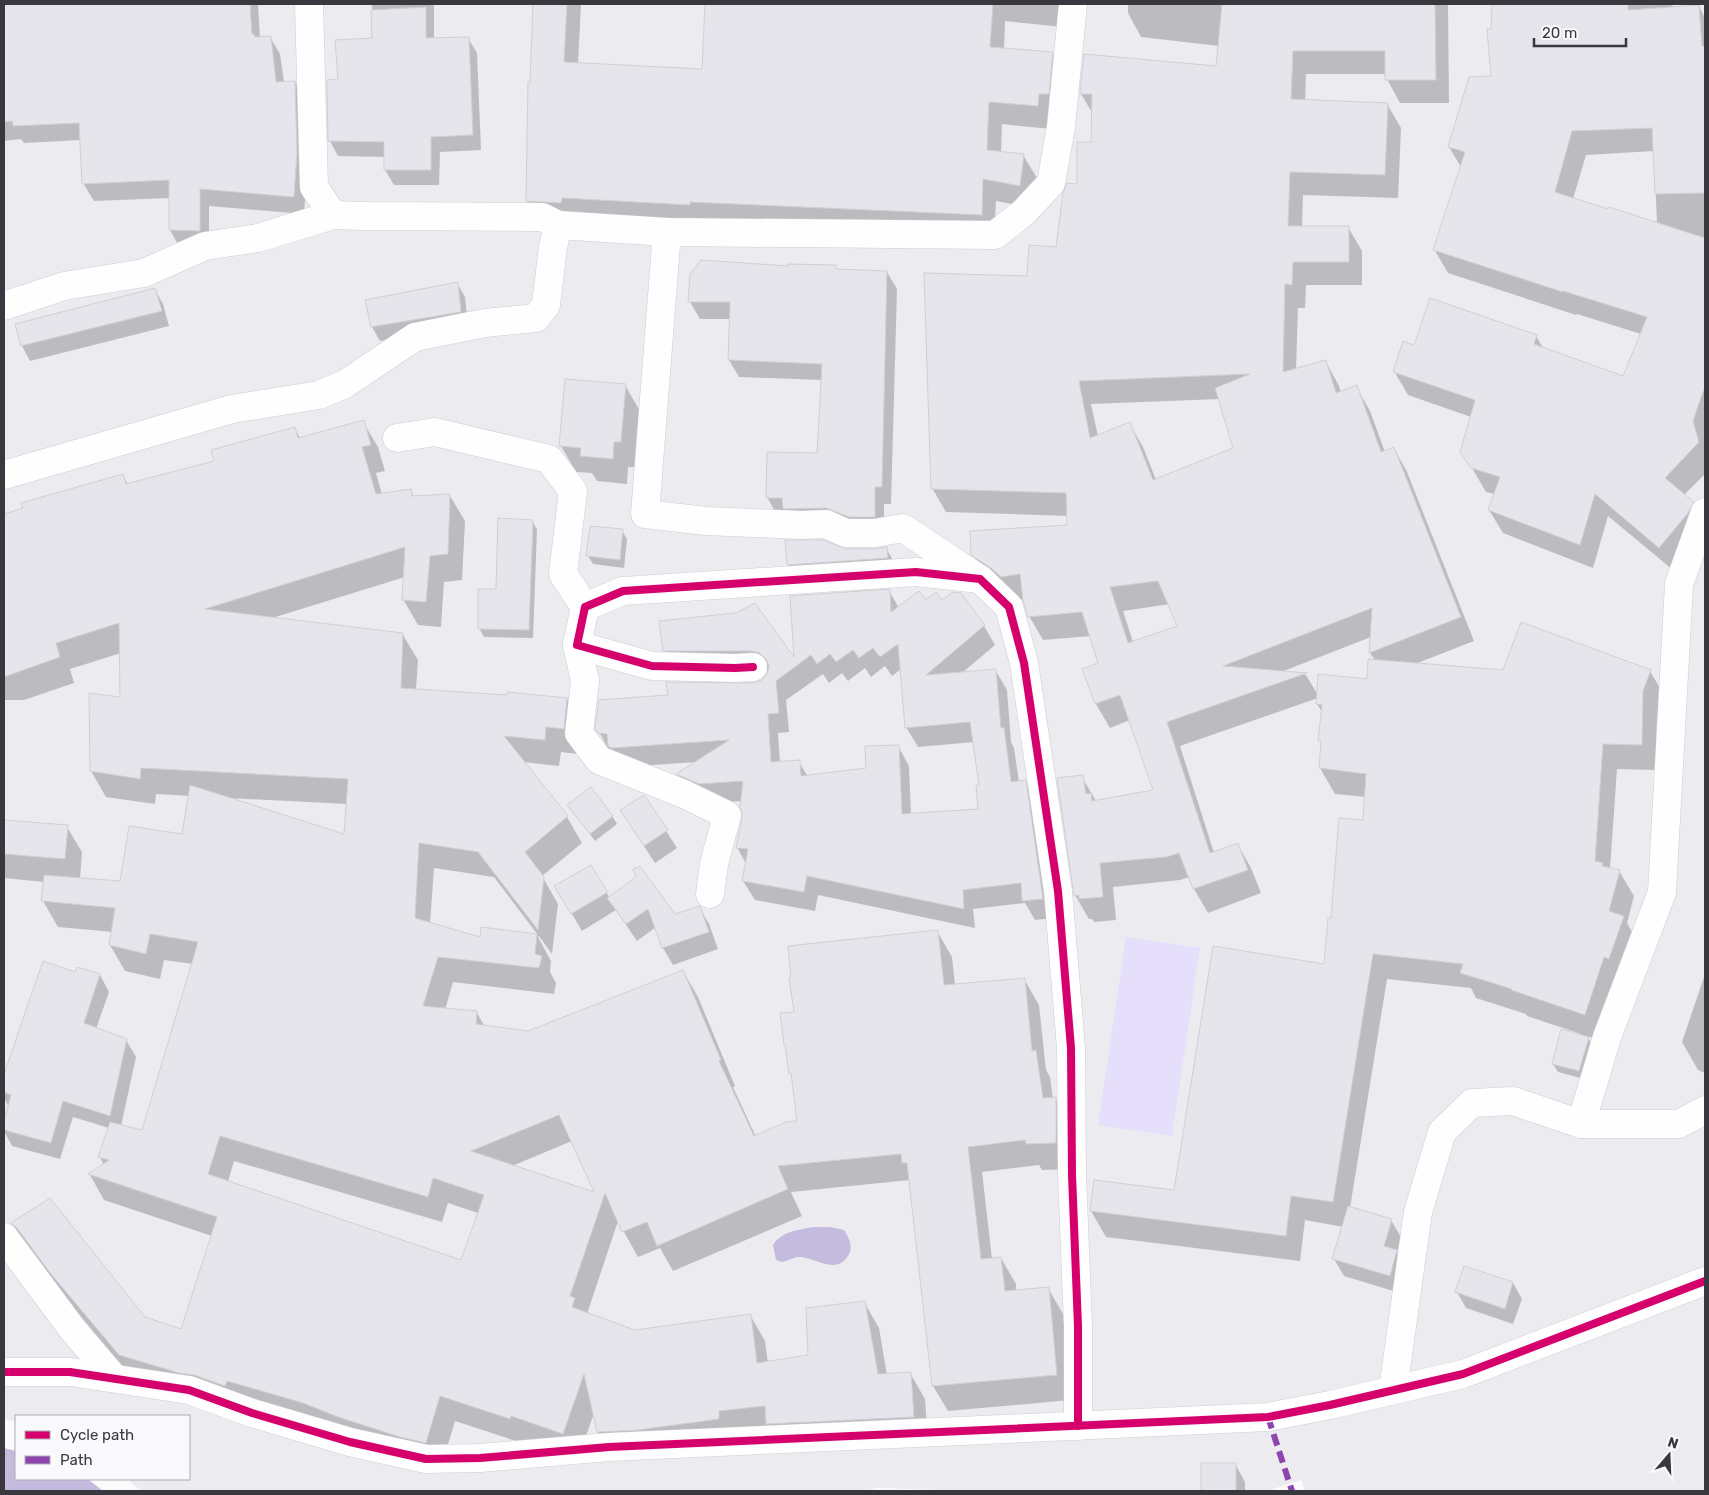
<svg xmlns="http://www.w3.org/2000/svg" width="1709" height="1495" font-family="Rubik,sans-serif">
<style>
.built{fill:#ecebf0}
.green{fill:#e6dffb}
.water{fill:#c4bbdf}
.shadow{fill:#0003;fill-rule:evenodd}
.building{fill:#e7e5ec;stroke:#d0cfd3;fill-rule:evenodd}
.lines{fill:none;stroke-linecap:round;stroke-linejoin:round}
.minor-casing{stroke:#cecdd1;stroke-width:29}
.minor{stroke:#fefeff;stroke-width:28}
.quiet{stroke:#8e44ad;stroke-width:6;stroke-dasharray:12 6;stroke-linecap:butt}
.cycleway-casing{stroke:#fafafd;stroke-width:11}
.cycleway{stroke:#d6006c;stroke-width:8}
</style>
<rect width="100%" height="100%" fill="#fbfbfc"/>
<polygon class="built" points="4,4 1705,4 1705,1491 1305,1491 1301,1480 1267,1491 972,1491 877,1488 862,1491 141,1491 127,1479 189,1479 189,1416 16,1416 16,1422 4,1419"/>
<polygon class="green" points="1126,937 1200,948 1172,1136 1098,1125"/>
<g class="water">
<path d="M814,1227h16l14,3c5,8 10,17 4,26 -13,20 -33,0 -51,1 -4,1 -10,4 -15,5l-6,-2 -3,-15c9,-14 25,-15 41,-18z"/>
<polygon points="4,1448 16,1451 16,1479 88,1479 103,1491 4,1491"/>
</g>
<g class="shadow">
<polygon points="4,4 258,4 260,38 270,37 280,54 284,82 295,82 305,99 307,170 304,214 209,206 209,248 180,248 170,230 170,198 94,201 83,183 81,140 24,143 21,139 4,141"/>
<polygon points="362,4 434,4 434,39 468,38 477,53 481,150 440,152 439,185 394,185 385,170 385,157 338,156 330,141 339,80 373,39 372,4"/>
<polygon points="535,4 581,4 578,64 703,70 706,4 1066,4 1063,27 1005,21 1004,49 1052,53 1065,76 1051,129 1002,124 1001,153 1023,155 1037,178 1032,208 996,201 994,238 540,224 527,201"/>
<path d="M1128,4h320l1,99h-49l-13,-24v-5h-81l-1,27 82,3 14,24 -3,70 -95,-3 -1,32h46l14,24v34h-56l-1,23h-7l-2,62 30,-8 13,24 2,6 15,-5 14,24 15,41 9,-4 13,24 67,169 -59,23 89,8 146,-1 15,26 -8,20 -1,53 -39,-1 -7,100 9,2 15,25 -7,27 11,19 -39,98 -12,-4 6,10 -9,33 -26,-7 -5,-8 28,-30 -54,-18 -1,-2 -50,-16 -5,-10 -84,-9 -37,229 41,12 10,17 -4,15 9,16 -6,25 -56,-17 -10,-17 9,-32 -38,-7 -5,41 -194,-24 -15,-26 4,-29 80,10 150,-227 7,-46 32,-98 2,-24 -31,-3 -15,-26 2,-23 -2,-5 2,-28 -5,-8 1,-6 -138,48 34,107 24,-8 13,23 10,25 -53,20 -14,-24 -4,-12 -10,3 -67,7 3,33 -22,2 -2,-3h-3l-14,-24 7,-118 14,24 58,-10 -24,-71 -20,8 -14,-24 -13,-34 16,-6 -8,-28 -48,4 -14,-24 -5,-17 -9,2 -29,-23 -13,-24 95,-27v-11l-122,-4 -14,-24 96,-210 29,-29 35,-105 1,-30 -12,-20 136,-27 2,-21 -78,-9 -13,-24zM1220,399l15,49 -79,32 -13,-33 -14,-24 -31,13 -7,-32zM1170,604l9,23 -46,15 -10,-31zM1371,637l-1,16 5,7 -7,20 -50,15 -12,-20 -25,-3z"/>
<path d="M1493,4h180l-1,4 27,-2 6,12v456l-21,21 9,7 12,22 -32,46 -65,-54 -15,52 -90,-35 -14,-23 6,-16 -9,-2 -24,-41 9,-34 -63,-22 -14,-24 20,-25 122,-10 7,12 81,30 17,-44 -64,-20 -1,1 -128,-42 -14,-24 27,-82 -12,-20 43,-70zM1654,151l3,73 -84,-25 13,-44z"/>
<polygon points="835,266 837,271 887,272 897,289 891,504 884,504 884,534 777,515 767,497 819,455 822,380 739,377 729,360 731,319 700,319 690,302 789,267"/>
<polygon points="457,283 465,297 468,326 380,341 372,327"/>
<polygon points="155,290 163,304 169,326 30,361 22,346 16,325"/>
<polygon points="625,385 640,411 635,467 628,467 627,484 597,481 592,473 576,472 561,446"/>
<path d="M363,422l15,25 7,24 -9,2 6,21 28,-4 4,7 36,-1 15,25 -3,59 -18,2 -3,45 -23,-2 -15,-26 2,-22 -133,41 131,17 15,25 -2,30 151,9 14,26 -3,29 -17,-2 -2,14 -36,-4 44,55 15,26 -40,33 16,28 -6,50 -13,-18 -1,1 13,24 -1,11 6,11 -2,11 -101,-12 -8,28 32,3 8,14 44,5 154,-61 15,26 37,89 -2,1 23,50 43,-15 -7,-45 -2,-4 -3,-24 -2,-5 -3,-30 14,-1 141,-82 15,26 3,28 69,-6 15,26 7,65 4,7 3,22 2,-1 15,26v45l-28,1 -3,-5 -57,7 10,87 9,-1 15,26v7l32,-3 15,26 8,86 -123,11 -15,-25 -23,-206 -119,12 11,24 -129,55 -13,-23 -22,9 -20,-36 -31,93 48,17 115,-16 15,26 3,22 41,-7 55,-54 15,26 8,47 23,-2 15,26 3,44 -315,15 -15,-26 -4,-19 -16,46 -53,-15 -70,-23 -14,47 -306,-87 -68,-81 -39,-51 -15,-25 131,94 38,12 30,-94 -108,-36 -14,-25 14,-10 -4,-8 9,-29 -36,-11 -13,42 -48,-13 -8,-15v-6l5,-18 -5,-9v-21l40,-115 32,12 24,1 9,17 -13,37 30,11 10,17 -15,69 22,6 50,-168 -29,-4 -4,19 -35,-8 -15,-26 3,-13 -55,-5 -15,-26 1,-19 -40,-4v-57l63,6 15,25 -2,27 41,3 62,-46 7,-40 -34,-2 -1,10 -49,-7 -15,-26 30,-72v-46l-51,16 4,14 -50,17h-20v-185l119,-40 5,10 88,-23 79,-33 5,9zM228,798l120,6 -2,32zM434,868l60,9 44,58 -56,-6 -1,10 -51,-15zM572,1141l24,53 -84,-28zM234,1161l208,61 6,-19 30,10 -16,48 -234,-79z"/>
<polygon points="532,521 537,529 533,638 484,637 479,628"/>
<polygon points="622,531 627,539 624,568 593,564 588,556"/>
<polygon points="886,548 894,562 796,578 788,564 846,550 875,550"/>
<path d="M889,591l10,17 26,-6h17l19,-8 23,32 11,19 -33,28 34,-2 11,19 4,52 3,6 5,34h6l11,19 17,117 -18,2 -10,-17 -52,6 2,19 -157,-33 -3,16 -60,-11 -12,-19 3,-17 -9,-17 6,-28 -1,-18 -31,2 -22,-10 -11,-19 19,-12 -74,5 -15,-19 -11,-20 72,-32 85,-12 9,-3 6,-10 -94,-1 -11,-20 -3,-28 135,40zM885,666l7,10 9,-7 5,58 12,20 56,-5 6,44 -1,24 -68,5 -2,-49 -11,-20 -31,23 -59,8 -9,-15 -19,1 -2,-30 11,-1 -3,-32 37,-26 6,9 13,-10 6,8 17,-13 6,9z"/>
<polygon points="644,796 677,848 655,863 632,828"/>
<polygon points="569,806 612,816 617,824 595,841"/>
<polygon points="591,866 609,897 674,916 699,907 709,924 718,949 673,965 663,948 656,927 637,941 616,910 582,931 566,904"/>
<polygon points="1705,974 1705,1073 1698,1070 1682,1042"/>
<polygon points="1513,1283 1522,1299 1513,1324 1466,1308 1457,1292"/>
<polygon points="1235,1464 1245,1482 1245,1491 1203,1491 1202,1465"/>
</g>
<g class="building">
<polygon points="4,4 250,4 252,34 254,34 255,37 271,36 276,82 295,81 297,152 294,197 200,189 200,231 169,230 169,180 82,184 79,123 13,126 12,121 4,122"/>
<polygon points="533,4 567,4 564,62 702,69 705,4 993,4 990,47 1053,52 1049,94 1039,94 1038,106 989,102 987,150 1024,154 1020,186 983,179 982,215 690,202 690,205 562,198 561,203 526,201 528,82 530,82"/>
<path d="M1222,4h213l1,76h-51v-29h-92l-2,48 97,4 -3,72 -95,-3 -2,54h61v36h-56l-1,23 -7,-1 -2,88 43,-12 10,33 21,-8 24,67 13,-5 67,170 -92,36 3,-45 -149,58 84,7 -140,49 43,131 28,-10 10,27 -55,19 -14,-36 -13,4 -66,6 3,34 -24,2v-4l-5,1 -17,-118 26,-3 3,19 5,-1 1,8 61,-11 -33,-95 -25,9 -13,-35 16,-6 -16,-51 -54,5 -5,-17 -3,-26 -19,3 -10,-9 -20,-13 -1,-24 97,-6 -1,-32 -135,-4 -7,-216 103,3 2,-31 27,2 7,-54 4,-10 10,1v-42h14l1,-48h-12l4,-40 132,12zM1250,374l-35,14 18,60 -80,32 -23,-58 -40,16 -11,-57zM1158,581l19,45 -49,17 -18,-56z"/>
<polygon points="1492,4 1628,4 1628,10 1699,5 1702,46 1705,46 1705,193 1655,194 1652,128 1572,131 1555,192 1608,209 1609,207 1705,238 1705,386 1693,421 1699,442 1665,478 1694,502 1688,513 1659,548 1595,494 1580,545 1488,510 1500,477 1471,468 1460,452 1475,400 1393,372 1403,341 1414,345 1430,298 1537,335 1534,344 1623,376 1647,317 1563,291 1563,292 1433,250 1465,152 1448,147 1469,77 1491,76 1487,29 1491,29"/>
<polygon points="426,7 426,38 469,37 473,135 431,137 431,170 384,170 384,142 328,141 327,80 338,79 335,40 372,38 371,10"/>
<polygon points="701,260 788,266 788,264 836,265 836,269 887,271 882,487 875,487 875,517 849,517 826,508 783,509 782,498 766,498 767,452 817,453 822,364 728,360 730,302 688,302 690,274"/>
<polygon points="458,282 461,312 371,327 365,300"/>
<polygon points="155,288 162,311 21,346 15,324"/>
<polygon points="565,379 626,384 621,442 614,442 613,459 580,456 581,448 559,446"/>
<path d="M364,420l7,25 -9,2 14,47 35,-5 1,7 38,-2 -2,60 -18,2 -4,46 -24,-2 3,-53 -200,62 198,24 -2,55 106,7 1,-3 59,6 -3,31 -18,-2 -1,13 -41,-4 64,80 -43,36 19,25 -6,53 -60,-78 -59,-9 -4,75 65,19 1,-10 56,7 -2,20 7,2 -3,12 -101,-11 -15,49 54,5 -1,13 52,7 155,-61 38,90 -2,1 35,75 32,-14 11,-1 -6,-48 -2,1 -4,-30 -1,1 -4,-32 14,-1 -5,-35h2l-3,-31 150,-16 6,55 81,-7 7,73 4,-1 7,48 13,-1v46l-30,1 -1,-4 -57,7 13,112 20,-2 4,34 44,-4 8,88 -125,11 -25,-223h-5l-1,-9 -123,12 10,23 -131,57 -10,-24 -25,10 -17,-39 -35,103 5,2 -3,9 63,23 116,-16 6,49 51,-8 -2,-47 59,-7 13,73 33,-2 3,45 -148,7 -1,-18 -46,5v8l-81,11 -41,2 -13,-58 -21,60 -52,-18 -1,3 -70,-23 -14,47 -26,-6 -62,-20 -35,-14 -76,-22 -2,5 -31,-11 -15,-2 -60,-18 -68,-81 -34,-46 -6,-5 39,-25 95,119 36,12 36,-112 -129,-43 21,-14 -11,-3 12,-35 32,8 56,-188 -48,-8 -4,20 -37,-9 6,-37 -74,-7 3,-26 76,6 9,-55 53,8 8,-49 154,49 4,-55 -207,-11 -1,11 -50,-8 -1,-78 31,4 -1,-74 -63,20 4,14 -56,20v-163l19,-6 -2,-5 102,-29 3,10 88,-23 -3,-11 84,-23 3,11zM559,1115l35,77 -123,-41zM220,1136l208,61 5,-19 51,17 -23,65 -253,-86z"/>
<polygon points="498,518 533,520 529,630 478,629 478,589 496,589"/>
<polygon points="590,526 623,529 620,560 586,556"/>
<polygon points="785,540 823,540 846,549 875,549 887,547 888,558 787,565"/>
<path d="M890,589l1,23 28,-21 7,9 10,-8 6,8 11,-8 8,1 24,32 -59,50 70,-6 5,59 3,-1 7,55 15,-2 17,119 -21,2 -1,-18 -58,7 1,19 -157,-33 -3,16 -62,-11 6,-32 -12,-1 6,-29v-7l-2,-5 3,-26 -44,3 -23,-10 53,-34 -118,8 -3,-2 -1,-12 -9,-1 -3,-4 4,-29 69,-5 -2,-13 88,1 8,-3 5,-6 2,-8 -3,-7 -6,-6 -8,-2h-89l-4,-30 77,-8 19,-10 39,54 -4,-61zM898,644l7,84 65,-6 9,63h-3l2,24 -76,5 -3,-69 -34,1 1,22 -65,8 -1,-16 -29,2 -3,-48 11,-1 -3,-32 35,-26 6,9 13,-10 6,8 17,-12 6,8 14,-10 7,9z"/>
<polygon points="1521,622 1651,670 1643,691 1642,745 1603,744 1595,861 1603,863 1602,866 1620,870 1609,911 1624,916 1609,959 1604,957 1585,1015 1511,990 1512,989 1460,973 1463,964 1373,954 1333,1202 1291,1196 1286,1236 1090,1211 1094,1180 1174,1190 1213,946 1324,964 1328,918 1331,918 1339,818 1363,820 1366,774 1319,768 1321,741 1318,741 1322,705 1316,704 1318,674 1367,679 1368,659 1503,670"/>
<polygon points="591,787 613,816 590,834 567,805"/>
<polygon points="644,795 668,830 644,846 620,810"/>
<polygon points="4,820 68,825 65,859 4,854"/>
<polygon points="591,865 608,892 571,914 554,886"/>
<polygon points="640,866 675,914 700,906 709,932 662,948 648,909 626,924 607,898 636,877 633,869"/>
<polygon points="43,961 75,972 77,967 100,974 84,1023 127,1039 110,1116 63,1101 51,1143 4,1130 4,1121 11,1095 4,1092 4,1074"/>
<polygon points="1561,1029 1589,1037 1579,1071 1552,1064"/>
<polygon points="1348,1206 1392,1219 1384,1246 1397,1250 1390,1276 1332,1259"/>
<polygon points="1464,1266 1513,1282 1505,1309 1455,1292"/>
<rect x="1201" y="1463" width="35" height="28"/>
</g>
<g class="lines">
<g class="minor-casing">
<g id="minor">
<polyline points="309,4 314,187 333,215 366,216 542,217 558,225 667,232 995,235 1024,212 1051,183 1061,127 1073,4"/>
<polyline points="667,232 645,514 706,521 801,525 826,524 846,533 875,533 903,528 975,576"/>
<polyline points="4,306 64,286 144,273 205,246 258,238 333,215"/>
<polyline points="397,438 435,432 549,459 573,491 563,574 585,607"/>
<polyline points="4,475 232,409 319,395 345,384 415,337 485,323 536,318 546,305 553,247 558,225"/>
<polyline points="577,645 585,681 579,733 599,760 684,794 727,815 714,864 710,894"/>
<polyline points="753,667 735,668 652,666 577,645 585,607 623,591 916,572 980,579 1009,607 1024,663 1058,891 1071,1048 1072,1175 1078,1326 1078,1426"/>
<polyline points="1581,1124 1679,1124 1705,1110"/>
<polyline points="4,1237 73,1330 114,1378"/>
<polyline points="4,1372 70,1372 189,1390 252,1413 350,1442 426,1459 480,1458 609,1447 1268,1417 1330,1405 1463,1374 1705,1281"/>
<polyline points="1393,1390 1418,1212 1442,1132 1472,1103 1513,1101 1581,1124 1607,1037 1662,892 1679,584 1705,512"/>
</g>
</g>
<use href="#minor" class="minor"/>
<polyline class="quiet" points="1268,1417 1292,1491"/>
<g class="cycleway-casing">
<g id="cycleway">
<polyline points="753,667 735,668 652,666 577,645 585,607 623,591 916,572 980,579 1009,607 1024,663 1058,891 1071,1048 1072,1175 1078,1326 1078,1426"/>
<polyline points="4,1372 70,1372 189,1390 252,1413 350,1442 426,1459 480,1458 609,1447 1268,1417 1330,1405 1463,1374 1705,1281"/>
</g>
</g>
<use href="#cycleway" class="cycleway"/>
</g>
<rect width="1709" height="1495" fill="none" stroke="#39383e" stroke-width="10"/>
<rect x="15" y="1415" width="175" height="65" fill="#fafafd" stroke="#adacb1"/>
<rect x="25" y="1431" width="25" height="8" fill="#d6006c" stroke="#adacb1"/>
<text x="60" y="1440" font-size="15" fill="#39383e">Cycle path</text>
<rect x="25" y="1456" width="25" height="8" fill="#8e44ad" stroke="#adacb1"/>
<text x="60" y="1465" font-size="15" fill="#39383e">Path</text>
<g transform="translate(1669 1455) rotate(19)" stroke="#fafafd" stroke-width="4" paint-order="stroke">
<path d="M0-4L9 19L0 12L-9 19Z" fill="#39383e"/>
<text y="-8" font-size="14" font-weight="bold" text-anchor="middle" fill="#39383e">N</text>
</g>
<path d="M1534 38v8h92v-8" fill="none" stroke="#39383e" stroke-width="2.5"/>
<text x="1542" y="38" font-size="15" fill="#39383e" stroke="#fafafd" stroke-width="4" paint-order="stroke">20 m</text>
</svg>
